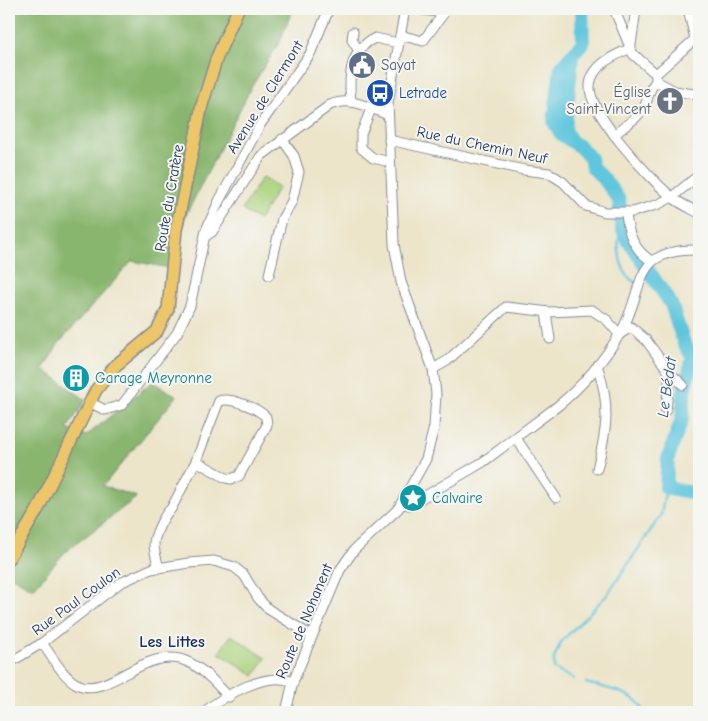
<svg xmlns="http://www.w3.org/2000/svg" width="708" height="721" font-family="'Comic Neue',sans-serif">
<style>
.green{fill:#acd47f;stroke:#64826e}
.forest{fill:#89b66e;stroke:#527266}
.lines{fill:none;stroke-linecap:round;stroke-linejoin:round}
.stream{stroke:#60c6dd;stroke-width:2.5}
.river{stroke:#60c6dd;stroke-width:14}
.minor-casing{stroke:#848a94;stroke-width:11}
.major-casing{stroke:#848a94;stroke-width:14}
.minor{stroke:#fff;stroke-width:9}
.major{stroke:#ecc669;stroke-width:11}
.labels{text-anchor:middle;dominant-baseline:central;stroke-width:4;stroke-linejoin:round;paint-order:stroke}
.service-label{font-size:15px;fill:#4e5e75;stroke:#f6f6f2;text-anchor:start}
.worship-label{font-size:15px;fill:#5b616d;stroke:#f6f6f2;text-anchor:end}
.transit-label{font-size:15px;fill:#164399;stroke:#f6f6f2;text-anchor:start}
.street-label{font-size:15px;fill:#1b2f5e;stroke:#f6f6f2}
.culture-label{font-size:15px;fill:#0d838f;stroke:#f6f6f2;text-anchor:start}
.water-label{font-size:16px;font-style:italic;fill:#2c557e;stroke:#f6f6f2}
.neighbourhood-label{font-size:16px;font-weight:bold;fill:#1b2f5e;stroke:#f6f6f2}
</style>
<rect width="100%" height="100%" fill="#f6f6f2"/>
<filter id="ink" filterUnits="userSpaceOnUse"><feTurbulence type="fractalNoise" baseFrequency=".02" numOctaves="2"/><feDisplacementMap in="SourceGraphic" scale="10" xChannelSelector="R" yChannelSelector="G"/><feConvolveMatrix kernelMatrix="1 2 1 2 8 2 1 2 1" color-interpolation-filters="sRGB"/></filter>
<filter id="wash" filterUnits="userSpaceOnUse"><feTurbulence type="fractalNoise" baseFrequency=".0096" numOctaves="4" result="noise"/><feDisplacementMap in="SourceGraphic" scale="20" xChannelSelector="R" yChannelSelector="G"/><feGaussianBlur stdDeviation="1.12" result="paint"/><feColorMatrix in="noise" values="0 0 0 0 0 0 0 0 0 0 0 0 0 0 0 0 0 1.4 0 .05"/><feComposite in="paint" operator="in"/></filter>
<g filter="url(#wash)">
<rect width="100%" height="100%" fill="#ece5ca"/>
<g class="green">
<polygon points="262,177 279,187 259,220 242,210"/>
<polygon points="231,635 266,658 254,676 219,653"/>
</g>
<polygon class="forest" points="9,9 293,9 280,41 252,86 175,236 170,268 132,261 59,343 43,369 86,400 67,429 86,436 152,382 177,396 103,486 137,497 64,553 33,589 9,575"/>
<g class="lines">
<g class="stream">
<path d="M622,228c-8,14 -2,49 15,55"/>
<polyline points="574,679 554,669 554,658 561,642 607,595 661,515 666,487"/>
<path d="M586,683c17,5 52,9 58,29"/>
</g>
<g class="river">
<polyline points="582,9 583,42 561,68 554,122 561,134 580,147 590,158 592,167 604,179 619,200 622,228 628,240 671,304 684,343 693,358 685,386 682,419 668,458 666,487 669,488"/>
<polyline points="571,141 565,130 572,56"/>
<polyline points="673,489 699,494"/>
</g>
</g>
</g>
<g filter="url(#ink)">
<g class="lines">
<g class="minor-casing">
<g id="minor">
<polyline points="418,9 443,13"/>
<polyline points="614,9 633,54 656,74 656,81"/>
<polyline points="688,9 695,39 699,46"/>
<polyline points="353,32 352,40 359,51"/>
<polyline points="400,35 423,41 447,9"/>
<polyline points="631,45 636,9"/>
<path d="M631,48c-16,7 -39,17 -41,37 -3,27 61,95 83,113 8,6 17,10 26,15"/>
<polyline points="656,74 695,39"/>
<polyline points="656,81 675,91 699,95"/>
<path d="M351,101c-3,-24 -1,-52 24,-63l23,5"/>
<polyline points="371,109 361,134 361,148 373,158 390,162"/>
<path d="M614,135c10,-9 28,-19 32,-32 4,-11 2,-12 10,-22"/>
<polyline points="389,140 524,170 549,173 563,182 586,206 605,212 633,212 659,204 672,197 699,175"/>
<path d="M626,212c1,19 8,39 26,49"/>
<path d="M206,236l6,-4 49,-76 69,-51c20,-9 38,2 58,10"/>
<polyline points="269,275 282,219 292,201 299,172 294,156 282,139"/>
<polyline points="546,312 550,339"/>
<polyline points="620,334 631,327 646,340 670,373 666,410"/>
<path d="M597,365c14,40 10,64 0,104"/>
<polyline points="433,369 447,361 506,307 550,312 592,310 607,320 619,334"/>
<polyline points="670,373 683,385"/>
<polyline points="89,402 105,410 122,405 177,333 190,306 206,230 219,201 260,125 310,54 329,9"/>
<polyline points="516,438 556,498"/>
<path d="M401,504l9,1 73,-43 76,-57c24,-20 46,-46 62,-73 25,-44 9,-84 78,-82"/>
<path d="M159,568c-2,-8 -5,-16 -5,-24 0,-8 10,-30 17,-35l25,-48 23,-60c11,-4 39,7 47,16l1,8 -28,51 -8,3 -5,-1 -30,-17"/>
<path d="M42,643c9,12 21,34 35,41 31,16 69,-41 111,-22 16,7 29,23 41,35"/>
<polyline points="9,663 42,643 120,583 151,569 189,563 214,561 234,567 244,575 258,598 268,609 312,636"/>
<path d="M204,712c20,-16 63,-42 89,-30"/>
<polyline points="286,712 293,682 340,570 354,550 398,509 426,459 434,427 436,394 433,369 401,282 394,244 388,103 405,9"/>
</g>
</g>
<g class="major-casing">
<polyline id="major" points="9,558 38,509 96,390 115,366 157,331 168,309 176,230 202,105 217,57 238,9"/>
</g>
<use href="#minor" class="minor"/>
<use href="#major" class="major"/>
</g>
</g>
<defs>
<g id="civic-disc" transform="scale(1.4375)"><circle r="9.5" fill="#5c6f8a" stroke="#f6f6f2"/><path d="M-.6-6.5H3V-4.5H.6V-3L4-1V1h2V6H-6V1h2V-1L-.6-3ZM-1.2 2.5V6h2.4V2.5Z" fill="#fff"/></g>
<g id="bus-disc" transform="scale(1.4375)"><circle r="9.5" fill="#1a4fb4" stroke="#f6f6f2"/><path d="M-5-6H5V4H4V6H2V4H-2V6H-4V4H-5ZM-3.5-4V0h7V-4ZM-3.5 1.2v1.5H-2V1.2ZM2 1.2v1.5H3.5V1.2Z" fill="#fff"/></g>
<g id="church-disc" transform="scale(1.4375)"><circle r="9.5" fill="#6b7280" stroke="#f6f6f2"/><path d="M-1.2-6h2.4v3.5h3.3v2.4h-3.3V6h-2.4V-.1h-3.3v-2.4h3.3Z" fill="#fff"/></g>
<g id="building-disc" transform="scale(1.4375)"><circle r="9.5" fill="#0f9aa8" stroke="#f6f6f2"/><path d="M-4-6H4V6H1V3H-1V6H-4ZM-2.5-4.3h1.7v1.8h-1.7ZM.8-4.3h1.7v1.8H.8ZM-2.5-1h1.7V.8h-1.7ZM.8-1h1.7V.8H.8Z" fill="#fff"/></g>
<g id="sight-disc" transform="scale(1.4375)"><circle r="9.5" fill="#0f9aa8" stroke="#f6f6f2"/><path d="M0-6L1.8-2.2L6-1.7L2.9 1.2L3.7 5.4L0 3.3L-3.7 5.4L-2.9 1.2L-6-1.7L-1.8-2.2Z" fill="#fff"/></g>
</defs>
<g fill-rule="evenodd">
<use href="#civic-disc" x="362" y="65"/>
<use href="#bus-disc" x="380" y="93"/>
<use href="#church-disc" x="670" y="101"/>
<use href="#building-disc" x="76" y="378"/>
<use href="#sight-disc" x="413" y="498"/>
</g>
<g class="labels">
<g class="service-label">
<text x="381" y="65">Sayat</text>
</g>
<g class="worship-label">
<text x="651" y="92">Église<tspan x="651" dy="17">Saint-Vincent</tspan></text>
</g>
<g class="transit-label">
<text x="399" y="93">Letrade</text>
</g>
<g class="street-label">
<text transform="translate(265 97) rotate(-58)">Avenue de Clermont</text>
<text transform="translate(482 145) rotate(12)">Rue du Chemin Neuf</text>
<text transform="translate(169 198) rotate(-80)">Route du Cratère</text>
<text transform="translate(76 601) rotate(-36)">Rue Paul Coulon</text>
<text transform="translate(304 621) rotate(-67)">Route de Nohanent</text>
</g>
<g class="culture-label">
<text x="95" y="378">Garage Meyronne</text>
<text x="432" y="498">Calvaire</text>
</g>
<g class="water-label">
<text transform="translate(667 387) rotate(-82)">Le Bédat</text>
</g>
<g class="neighbourhood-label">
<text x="172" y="642">Les Littes</text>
</g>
</g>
<rect width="708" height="721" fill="none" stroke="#f6f6f2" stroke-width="30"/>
</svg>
